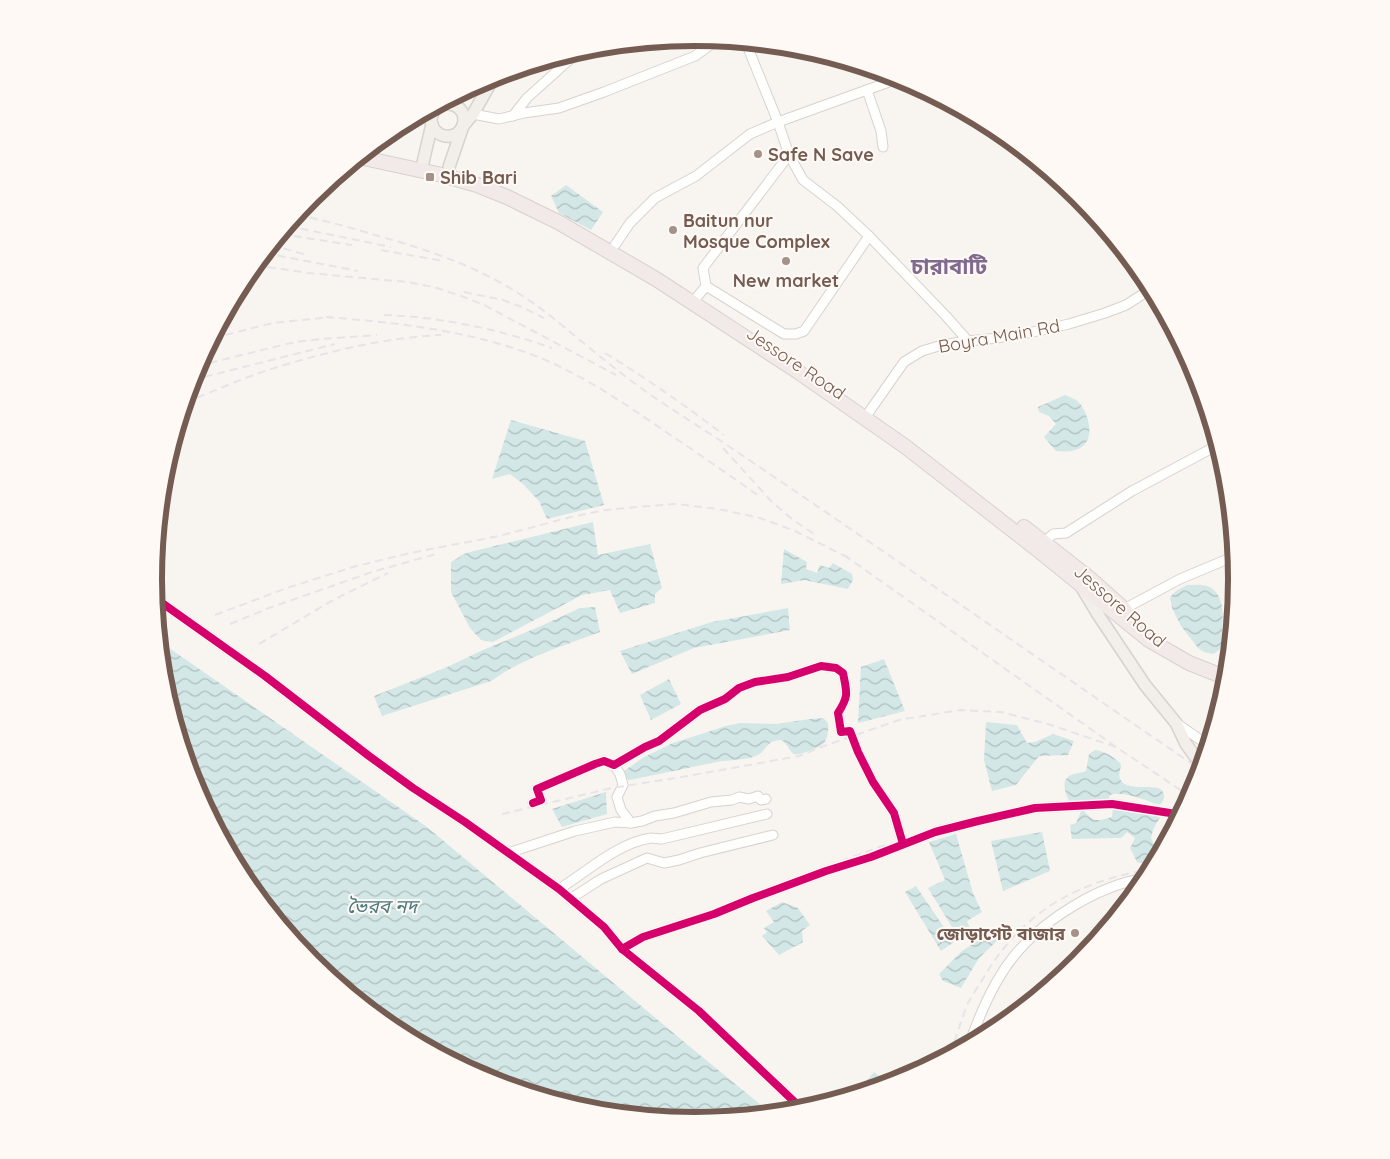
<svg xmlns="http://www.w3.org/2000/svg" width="1390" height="1159" font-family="Quicksand,'Noto Sans Bengali',sans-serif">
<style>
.water{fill:url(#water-waves)}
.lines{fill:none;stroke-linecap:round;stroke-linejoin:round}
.minor-casing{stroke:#d8d2cf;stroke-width:11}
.major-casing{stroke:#d9d1ce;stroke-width:14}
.highway-casing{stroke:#d9d1ce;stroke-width:16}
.minor{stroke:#fefefd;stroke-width:9}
.major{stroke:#f2eee9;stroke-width:11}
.highway{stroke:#f1eae8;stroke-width:14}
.rail{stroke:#e6e4e7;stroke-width:2;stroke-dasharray:8 5;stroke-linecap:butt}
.cycleway-casing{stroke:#fef9f4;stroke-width:11}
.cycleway{stroke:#d6006c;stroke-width:8}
.poi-dot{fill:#a3928a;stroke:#fef9f4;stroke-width:2}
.labels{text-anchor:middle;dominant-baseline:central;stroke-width:4;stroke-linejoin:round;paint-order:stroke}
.poi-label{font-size:18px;font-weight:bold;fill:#755c52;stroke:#fef9f4;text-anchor:start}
.street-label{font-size:18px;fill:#755c52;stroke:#fef9f4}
.water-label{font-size:19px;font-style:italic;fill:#4a797f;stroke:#fef9f4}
.district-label{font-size:22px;font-weight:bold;fill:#816a8f;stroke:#fef9f4}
.rim{fill:none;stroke:#755c52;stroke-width:6}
</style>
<defs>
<pattern id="water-waves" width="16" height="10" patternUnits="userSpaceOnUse" patternTransform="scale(1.25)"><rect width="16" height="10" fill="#d3e7e7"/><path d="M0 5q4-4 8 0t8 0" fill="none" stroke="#b0bebe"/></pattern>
</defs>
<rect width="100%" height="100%" fill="#f8f5f1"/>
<g class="water">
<polygon points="566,185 603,212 591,230 559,213 551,196"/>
<path d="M1065,395c4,2 8,3 11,5 11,8 20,36 7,46 -8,6 -17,6 -27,5l-12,-14 12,-13 -7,-8 -10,-4 -1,-5z"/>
<polygon points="511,420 585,441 604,505 547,519 539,501 523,484 510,474 492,479"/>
<polygon points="593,522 598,555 650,544 662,588 655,594 655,603 620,613 610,590 582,595 493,642 481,640 470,628 451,592 451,562 466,553"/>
<polygon points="784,549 807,562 806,569 817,573 820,565 829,568 833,563 852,574 853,580 848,589 804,580 781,584"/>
<path d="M1187,585c7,0 14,-1 20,1 23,8 14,44 14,62l-3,3 -5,3 -9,-2 -6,-4 -17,-22 -9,-18 -2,-11 6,-6z"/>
<path d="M595,607l5,25c-37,14 -77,26 -109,49l-109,35 -8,-20 71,-28 38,-18 58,-24 39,-18z"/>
<polygon points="788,608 790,630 694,648 632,674 620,651 712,622"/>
<polygon points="159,641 427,827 689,1046 772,1114 695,1121 589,1111 487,1080 394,1030 312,963 244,880 194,787 163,685"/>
<polygon points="884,659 905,711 858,723 861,667"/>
<polygon points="669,679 681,704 651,720 640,695"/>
<path d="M823,718c3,3 4,3 5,6 1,5 -1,16 -4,19 -4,4 -25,13 -30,11 -6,-3 -5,-10 -13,-14 -18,1 -13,13 -28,17 -10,3 -21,3 -31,4 -31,6 -61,13 -92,19 -5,-2 -6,-3 -6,-9l20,-14 29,-14 53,-17 14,-3 36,1 34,-5z"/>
<polygon points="986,722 1017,725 1027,743 1035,742 1053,734 1074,741 1068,755 1039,756 1016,785 992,791 984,760"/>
<path d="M1095,750c10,1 19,7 26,14 0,5 -3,10 -1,15 6,12 28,6 38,9 8,3 7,11 3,16 -6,1 -10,-2 -15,-4 -10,-3 -26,-9 -36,-5l-2,5 -38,2c-6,-9 -10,-25 4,-28 5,-2 8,-1 12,-3l3,-17z"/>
<polygon points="606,792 607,814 562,827 552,809"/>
<path d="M1113,807l48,8 -8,15 -2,8 8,18 -4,8 -7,1 -11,-3 -7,-14 5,-10 -8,-6 -6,6 -49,1 -2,-14 6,-2 6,-14c12,13 13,13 30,8z"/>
<polygon points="1042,832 1050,871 1003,891 991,841"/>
<polygon points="956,834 973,893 982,912 967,921 971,931 958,937 928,888 945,880 929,842"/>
<polygon points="916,886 954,942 941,951 905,892"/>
<polygon points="782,902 798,908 810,925 802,931 803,942 779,955 762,936 767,932 764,928 774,922 766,911"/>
<polygon points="994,930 1000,938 979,958 961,988 943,981 939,974 962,951"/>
<polygon points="874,1072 885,1080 879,1087 855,1095"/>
</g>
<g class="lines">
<g class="minor-casing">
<g id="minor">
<polyline points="746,43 778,122 789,155 803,180 837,206 869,236 946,316 968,341"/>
<polyline points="867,90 881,131 883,147"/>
<polyline points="473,114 499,119 524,113 559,108 604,92 695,56 717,40"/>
<polyline points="513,116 527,98 577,53 577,52"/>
<polyline points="789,155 703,268 706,286 784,334 796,334 804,331 869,236"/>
<polyline points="615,245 630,223 655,198 696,176 750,134 778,122 900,78"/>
<polyline points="697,297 706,286"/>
<polyline points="869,412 904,362 922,351 942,345 968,341 997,338 1033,332 1069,324 1105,313 1126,305 1151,289"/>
<polyline points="1216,446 1221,456"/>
<polyline points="1044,542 1053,534 1066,533 1132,491 1218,445"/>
<polyline points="155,598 265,676 369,756 413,788 465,822 559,889 604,927 622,949 699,1011 803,1110"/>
<polyline points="1124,609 1180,579 1235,556"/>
<polyline points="1176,723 1208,745"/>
<polyline points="614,765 620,774 623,785 617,797 621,810 631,823"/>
<path d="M533,803l8,-3 -4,-11 58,-25 9,-3 10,4 31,-18 14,-6 41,-31 25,-11 14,-11 16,-6 33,-5 33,-11 15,2 7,5c4,20 6,23 -5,40l3,19 9,-1 8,21 15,30 21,31 9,31"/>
<polyline points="508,853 575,831 615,822 631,823 642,821 655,816 674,813 711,802 732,800 739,797 749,799 758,796 761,800 766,799"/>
<path d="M559,889c28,-17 58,-46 92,-51 3,0 8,1 11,1l105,-25"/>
<polyline points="570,899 601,879 647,858 664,863 679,860 700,853 773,835"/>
<polyline points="622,949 643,937 714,914 753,898 826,871 871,857 935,832 978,821 1035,808 1112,804 1170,813"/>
<path d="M969,1045c11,-32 24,-63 45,-89 29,-36 86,-72 133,-78"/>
</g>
</g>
<g class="major-casing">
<g id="major">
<polyline points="449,104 465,91"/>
<path d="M428,111c2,6 3,13 6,18 8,11 25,9 29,-4 7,-22 -27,-31 -32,-6"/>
<polyline points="463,126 473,114 494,77"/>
<polyline points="449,167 462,129"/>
<polyline points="421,171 432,124"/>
<polyline points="1082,588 1097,613 1145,685 1176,723 1186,744 1202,766"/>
</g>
</g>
<g class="highway-casing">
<g id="highway">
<polyline points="359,157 442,175 477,185 507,197 558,222 656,279 797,371 906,447 1038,550 1149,640 1189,663 1227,678"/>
<polyline points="1024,527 1088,577 1125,610"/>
</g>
</g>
<use href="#minor" class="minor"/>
<use href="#major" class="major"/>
<use href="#highway" class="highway"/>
<g class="rail">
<path d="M297,215c26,5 52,12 78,20 50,14 99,30 143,58 35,22 65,51 98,76 32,26 67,47 102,70 162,109 322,221 483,331"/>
<polyline points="288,226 391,247"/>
<polyline points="281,234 352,245"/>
<polyline points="271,245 307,255"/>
<polyline points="381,250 443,261"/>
<polyline points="265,253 358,271"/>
<polyline points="255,265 308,273 407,282 434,287 464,297 486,306 616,375"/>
<polyline points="464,292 503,300 522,307 544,318"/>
<path d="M384,315c57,2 114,14 168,33"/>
<path d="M326,317c64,5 129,12 190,32 56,18 105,52 153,85 30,20 60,41 90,62"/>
<polyline points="213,338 273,323 331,317"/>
<path d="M605,353c41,25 81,53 119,82"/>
<polyline points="197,366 295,342 322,339 377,335"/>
<polyline points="192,380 335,344"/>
<path d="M185,402c28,-10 55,-23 83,-32 58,-18 113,-32 173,-35"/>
<polyline points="723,448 772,502 792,519 817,536"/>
<polyline points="844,555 1116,747 1191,797"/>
<polyline points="215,615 287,588 353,567 410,553 499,536 571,517 606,510 636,507 676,504 718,509 760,518 795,531 849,558"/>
<polyline points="230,624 269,608 372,572 436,554"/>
<polyline points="259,644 333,600 388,573"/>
<polyline points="502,814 612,788 682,777 799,756 824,746 899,720 960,710 1001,712 1048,724 1116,747"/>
<polyline points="622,944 879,847 1020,808 1115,803 1183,812"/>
<path d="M951,1054c5,-17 10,-34 17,-51 5,-9 11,-18 16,-26 39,-66 94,-96 168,-108"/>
</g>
<g class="cycleway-casing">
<g id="cycleway">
<polyline points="155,598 265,676 369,756 413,788 465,822 559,889 604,927 622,949 699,1011 803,1110"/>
<path d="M533,803l8,-3 -4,-11 58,-25 9,-3 10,4 31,-18 14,-6 41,-31 25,-11 14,-11 16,-6 33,-5 33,-11 15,2 7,5c4,20 6,23 -5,40l3,19 9,-1 8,21 15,30 21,31 9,31"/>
<polyline points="622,949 643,937 714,914 753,898 826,871 871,857 935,832 978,821 1035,808 1112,804 1170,813"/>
</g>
</g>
<use href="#cycleway" class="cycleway"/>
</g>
<g class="poi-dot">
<circle cx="758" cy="154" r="5"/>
<rect x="425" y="172" width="10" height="10" rx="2.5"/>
<circle cx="673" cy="230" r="5"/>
<circle cx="786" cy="261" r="5"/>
<circle cx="1075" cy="933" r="5"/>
</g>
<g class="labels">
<g class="poi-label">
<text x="768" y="154">Safe N Save</text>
<text x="440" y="177">Shib Bari</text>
<text x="683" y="220">Baitun nur<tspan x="683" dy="21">Mosque Complex</tspan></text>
<text x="786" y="280" text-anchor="middle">New market</text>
<text x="1065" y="933" text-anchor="end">জোড়াগেট বাজার</text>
</g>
<g class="street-label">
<text transform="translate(999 336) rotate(-10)">Boyra Main Rd</text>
<text transform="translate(796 363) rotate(34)">Jessore Road</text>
<text transform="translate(1120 606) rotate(41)">Jessore Road</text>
</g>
<g class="water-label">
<text x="382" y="906">ভৈরব নদ</text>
</g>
<g class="district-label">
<text x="949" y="266">চারাবাটি</text>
</g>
</g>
<path d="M0 0H1390V1159H0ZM162 579a533 533 0 1 1 1066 0a533 533 0 1 1-1066 0Z" fill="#fef9f4" fill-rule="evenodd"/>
<path class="rim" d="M162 579a533 533 0 1 1 1066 0a533 533 0 1 1-1066 0Z"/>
</svg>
